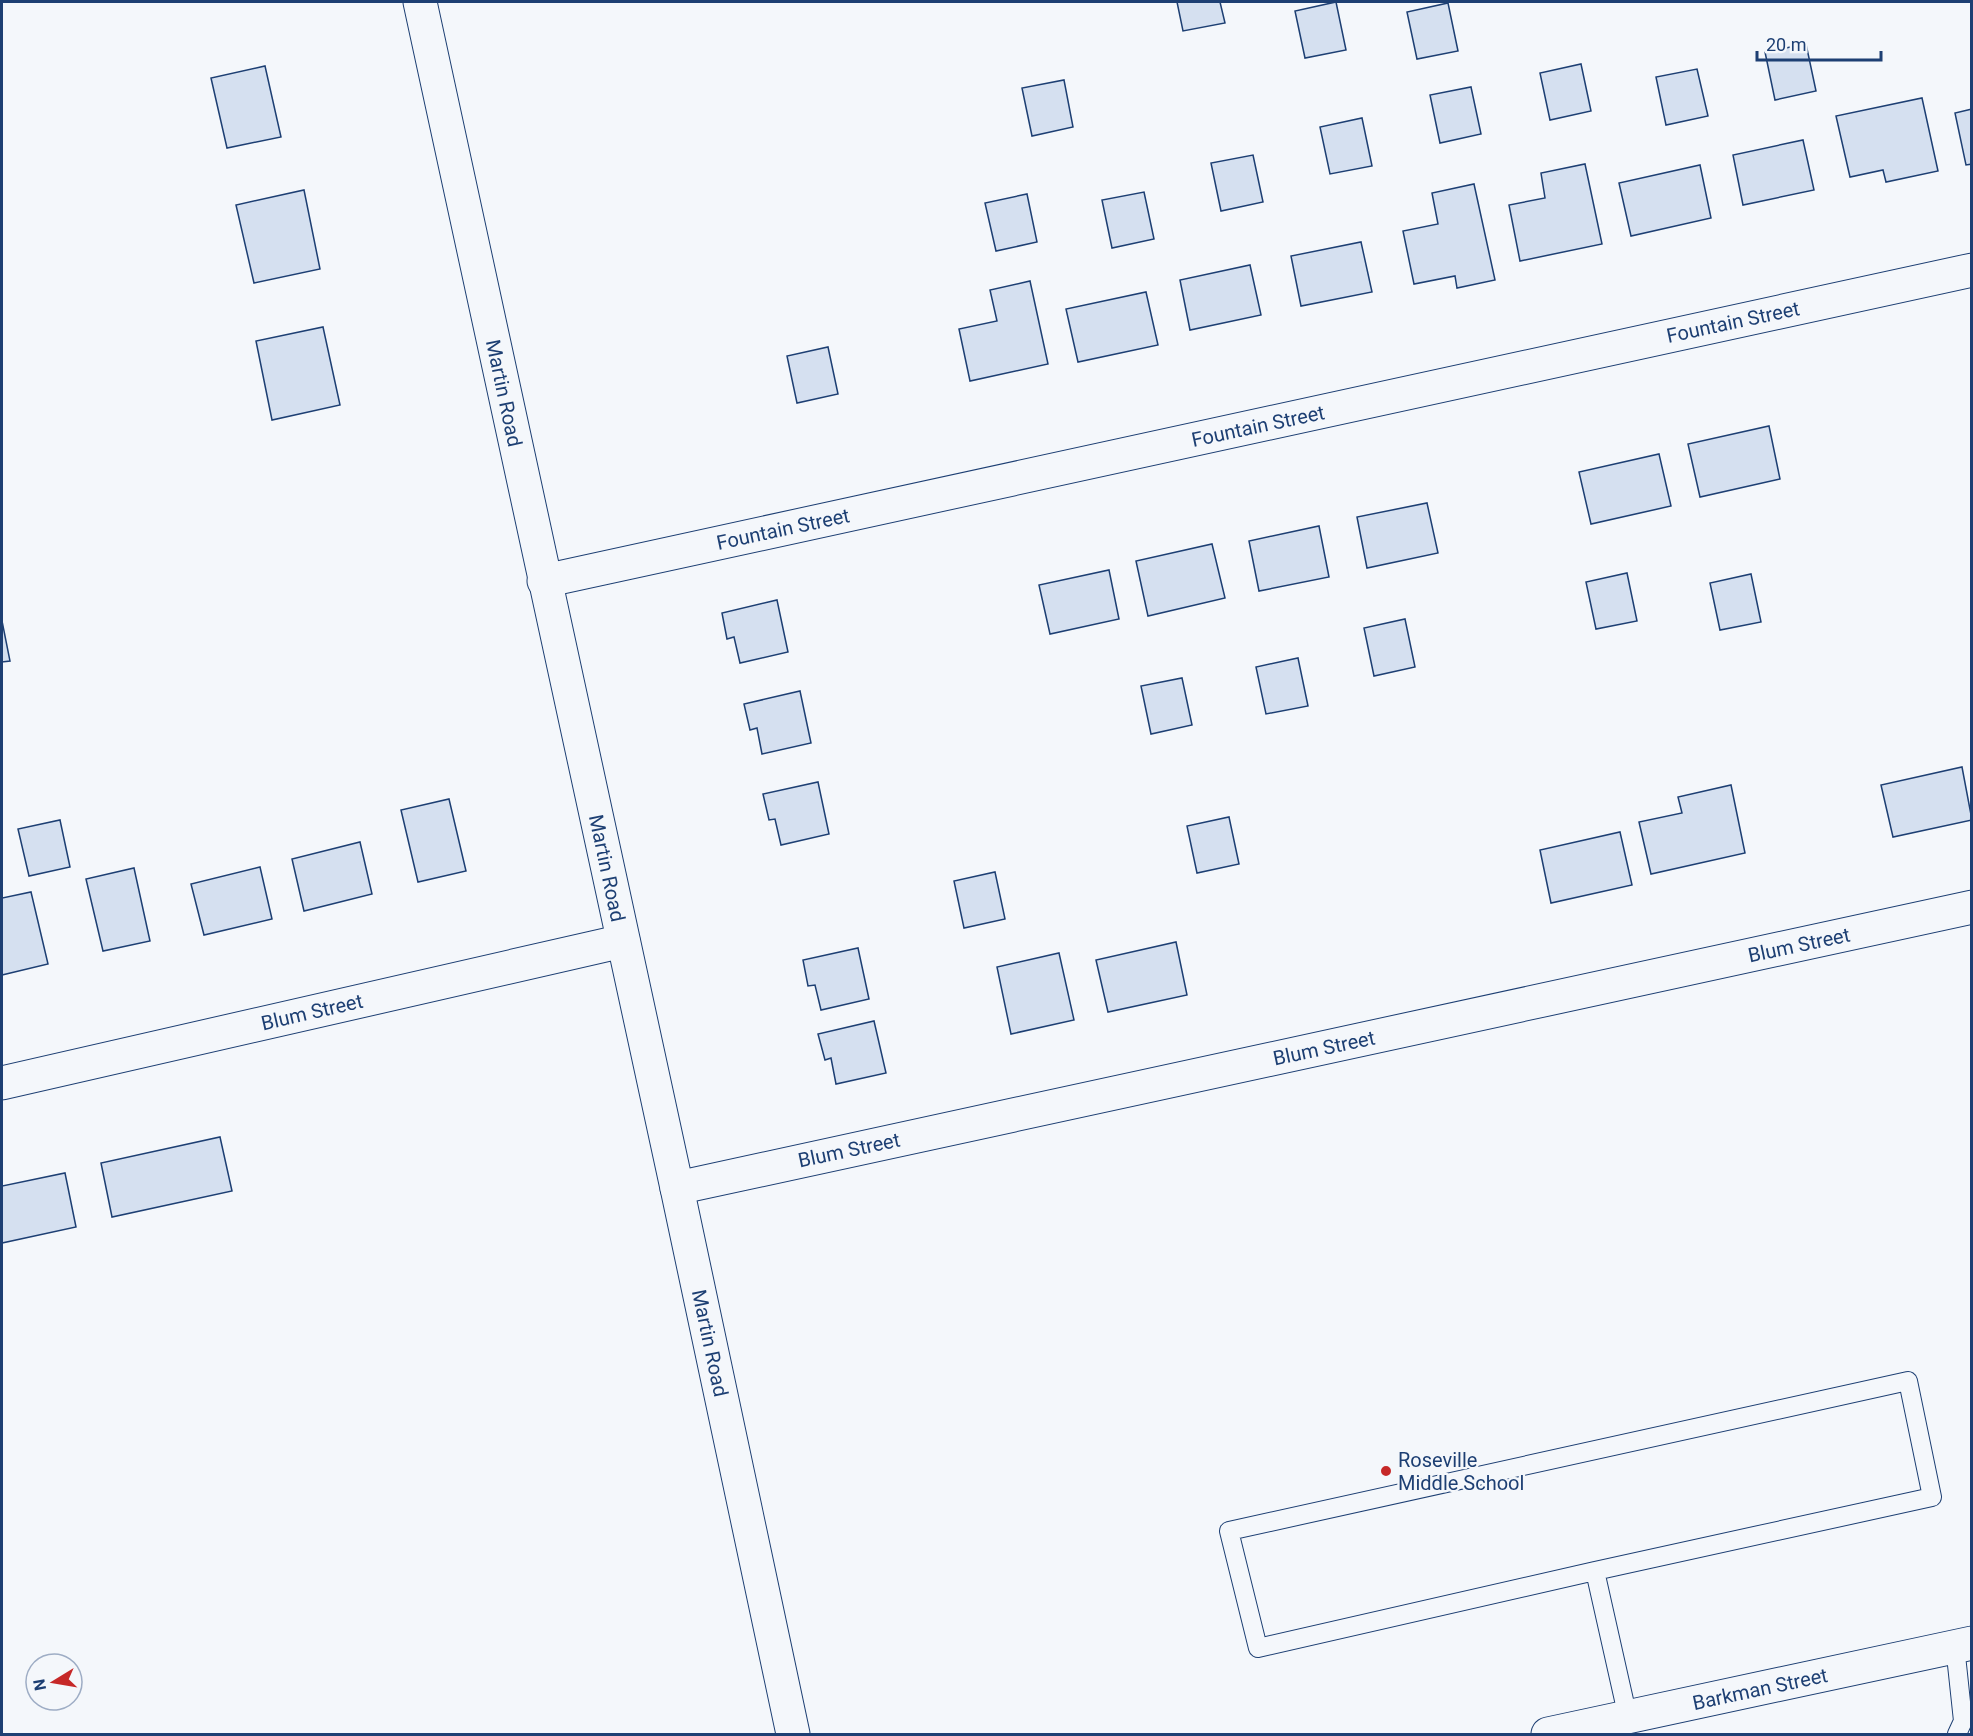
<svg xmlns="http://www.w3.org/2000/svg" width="1973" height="1736" font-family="Roboto,sans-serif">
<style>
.building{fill:#d5e0f0;stroke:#1d3f73;stroke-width:1.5}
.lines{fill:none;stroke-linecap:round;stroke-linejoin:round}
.lane-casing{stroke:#1d3f73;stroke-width:20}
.street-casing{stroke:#1d3f73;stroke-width:35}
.secondary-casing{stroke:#1d3f73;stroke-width:35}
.lane{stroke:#f4f7fb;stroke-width:18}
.street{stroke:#f4f7fb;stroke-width:33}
.secondary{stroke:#f4f7fb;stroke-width:33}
.poi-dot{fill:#c62828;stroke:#f4f7fb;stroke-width:2}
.labels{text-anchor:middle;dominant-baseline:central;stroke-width:4.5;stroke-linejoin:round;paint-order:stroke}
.street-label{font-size:20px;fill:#1d3f73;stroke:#f4f7fb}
.poi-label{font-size:20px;fill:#1d3f73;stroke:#f4f7fb;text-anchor:start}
</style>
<rect width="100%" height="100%" fill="#f4f7fb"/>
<g class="building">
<polygon points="1177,2 1220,2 1225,23 1183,31"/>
<polygon points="1336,2 1346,50 1305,58 1295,11"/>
<polygon points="1448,3 1458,51 1417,59 1407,12"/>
<polygon points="1806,44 1816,91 1775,100 1765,52"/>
<polygon points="1581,64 1591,111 1550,120 1540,73"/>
<polygon points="265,66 281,137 227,148 211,78"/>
<polygon points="1697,69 1708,116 1666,125 1656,77"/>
<polygon points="1064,80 1073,127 1032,136 1022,88"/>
<polygon points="1471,87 1481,134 1440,143 1430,95"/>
<polygon points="1922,98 1938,171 1886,182 1883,170 1850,177 1836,116"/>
<polygon points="1972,109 1972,164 1966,165 1955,113"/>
<polygon points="1362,118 1372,166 1330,174 1320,127"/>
<polygon points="1803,140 1814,190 1743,205 1733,155"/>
<polygon points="1253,155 1263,202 1221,211 1211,163"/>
<polygon points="1585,164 1602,244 1520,261 1509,205 1545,198 1541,173"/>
<polygon points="1700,165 1711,218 1631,236 1619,183"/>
<polygon points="1474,184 1495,280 1457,288 1455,276 1414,284 1403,231 1438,224 1432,193"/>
<polygon points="304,190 320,269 254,283 236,205"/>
<polygon points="1144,192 1154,239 1112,248 1102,200"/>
<polygon points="1027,194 1037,242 996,251 985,203"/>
<polygon points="1361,242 1372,292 1301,306 1291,256"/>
<polygon points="1250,265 1261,315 1190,330 1180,280"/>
<polygon points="1030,281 1048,364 970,381 959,329 997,321 990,290"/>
<polygon points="1146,292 1158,345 1078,362 1066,309"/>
<polygon points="323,327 340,405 272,420 256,341"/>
<polygon points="828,347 838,394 797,403 787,356"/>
<polygon points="1769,426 1780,479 1700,497 1688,444"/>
<polygon points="1659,454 1671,506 1591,524 1579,472"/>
<polygon points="1427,503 1438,553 1367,568 1357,517"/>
<polygon points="1319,526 1329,577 1259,591 1249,541"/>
<polygon points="1212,544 1225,598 1148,616 1136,561"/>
<polygon points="1109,570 1119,619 1050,634 1039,585"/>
<polygon points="1627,573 1637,621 1596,629 1586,582"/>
<polygon points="1751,574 1761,622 1720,630 1710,583"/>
<polygon points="777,600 788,652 740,663 734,637 727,639 722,613"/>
<polygon points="1405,619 1415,667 1374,676 1364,628"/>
<polygon points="2,621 10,661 2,662"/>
<polygon points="1298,658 1308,706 1266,714 1256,667"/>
<polygon points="1182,678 1192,725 1151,734 1141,686"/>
<polygon points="800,691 811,743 762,754 757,728 750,730 744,704"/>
<polygon points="1962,767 1972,820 1893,837 1881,785"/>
<polygon points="818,782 829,834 781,845 775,819 769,820 763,794"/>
<polygon points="1731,785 1745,853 1651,874 1639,822 1682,813 1678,797"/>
<polygon points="449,799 466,871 418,882 401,810"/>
<polygon points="1229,817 1239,864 1197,873 1187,826"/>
<polygon points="60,820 70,867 29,876 18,829"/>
<polygon points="1620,832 1632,885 1551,903 1540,850"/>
<polygon points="360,842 372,894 304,911 292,859"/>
<polygon points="260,867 272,919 204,935 191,884"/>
<polygon points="134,868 150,941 103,951 86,879"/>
<polygon points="995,872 1005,919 964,928 954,881"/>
<polygon points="31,892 48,964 2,975 2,898"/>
<polygon points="1176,942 1187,995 1108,1012 1096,960"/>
<polygon points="858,948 869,999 821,1010 815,985 808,986 803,960"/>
<polygon points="1059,953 1074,1020 1011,1034 997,967"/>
<polygon points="874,1021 886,1073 836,1084 831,1058 825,1060 818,1034"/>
<polygon points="220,1137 232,1191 112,1217 101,1163"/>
<polygon points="65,1173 76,1227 2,1243 2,1186"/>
</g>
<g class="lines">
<g class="lane-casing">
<g id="lane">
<polyline points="1595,1571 1258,1648 1229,1531 1908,1381 1932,1497 1595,1571 1628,1718"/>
<polyline points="1955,1646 1963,1721 1957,1734"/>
</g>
</g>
<g class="street-casing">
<g id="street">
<polyline points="544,581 1972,270"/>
<polyline points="2,1083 623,941"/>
<polyline points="677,1188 1972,907"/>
<polyline points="1548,1734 1972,1643"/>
</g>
</g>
<g class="secondary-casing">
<polyline id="secondary" points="420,2 677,1188 793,1734"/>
</g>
<use href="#lane" class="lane"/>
<use href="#street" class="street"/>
<use href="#secondary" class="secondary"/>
</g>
<circle class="poi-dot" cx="1386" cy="1471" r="6"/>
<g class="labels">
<g class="street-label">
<text transform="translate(1733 322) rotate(-12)">Fountain Street</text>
<text transform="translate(504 393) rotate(78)">Martin Road</text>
<text transform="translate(1258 426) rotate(-12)">Fountain Street</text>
<text transform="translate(783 529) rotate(-12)">Fountain Street</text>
<text transform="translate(607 868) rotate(78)">Martin Road</text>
<text transform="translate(1799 945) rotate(-12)">Blum Street</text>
<text transform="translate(312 1012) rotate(-13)">Blum Street</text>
<text transform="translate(1324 1048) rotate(-12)">Blum Street</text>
<text transform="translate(849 1150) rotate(-12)">Blum Street</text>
<text transform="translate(710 1343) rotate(78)">Martin Road</text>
<text transform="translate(1760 1689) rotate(-12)">Barkman Street</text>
</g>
<g class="poi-label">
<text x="1398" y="1460">Roseville<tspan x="1398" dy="23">Middle School</tspan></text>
</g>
</g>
<rect width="1973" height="1736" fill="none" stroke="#1d3f73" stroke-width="6"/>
<g transform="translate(54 1682) rotate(259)"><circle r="28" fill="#f4f7fb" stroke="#9eadc5" stroke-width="1.5"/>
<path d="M0-4.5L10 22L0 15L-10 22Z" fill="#c62828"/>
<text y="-9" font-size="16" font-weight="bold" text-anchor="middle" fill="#1d3f73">N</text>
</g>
<path d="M1757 51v9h124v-9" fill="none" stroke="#1d3f73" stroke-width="3"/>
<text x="1766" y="51" font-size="18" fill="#1d3f73" stroke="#f4f7fb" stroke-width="4.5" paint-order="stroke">20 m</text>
</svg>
